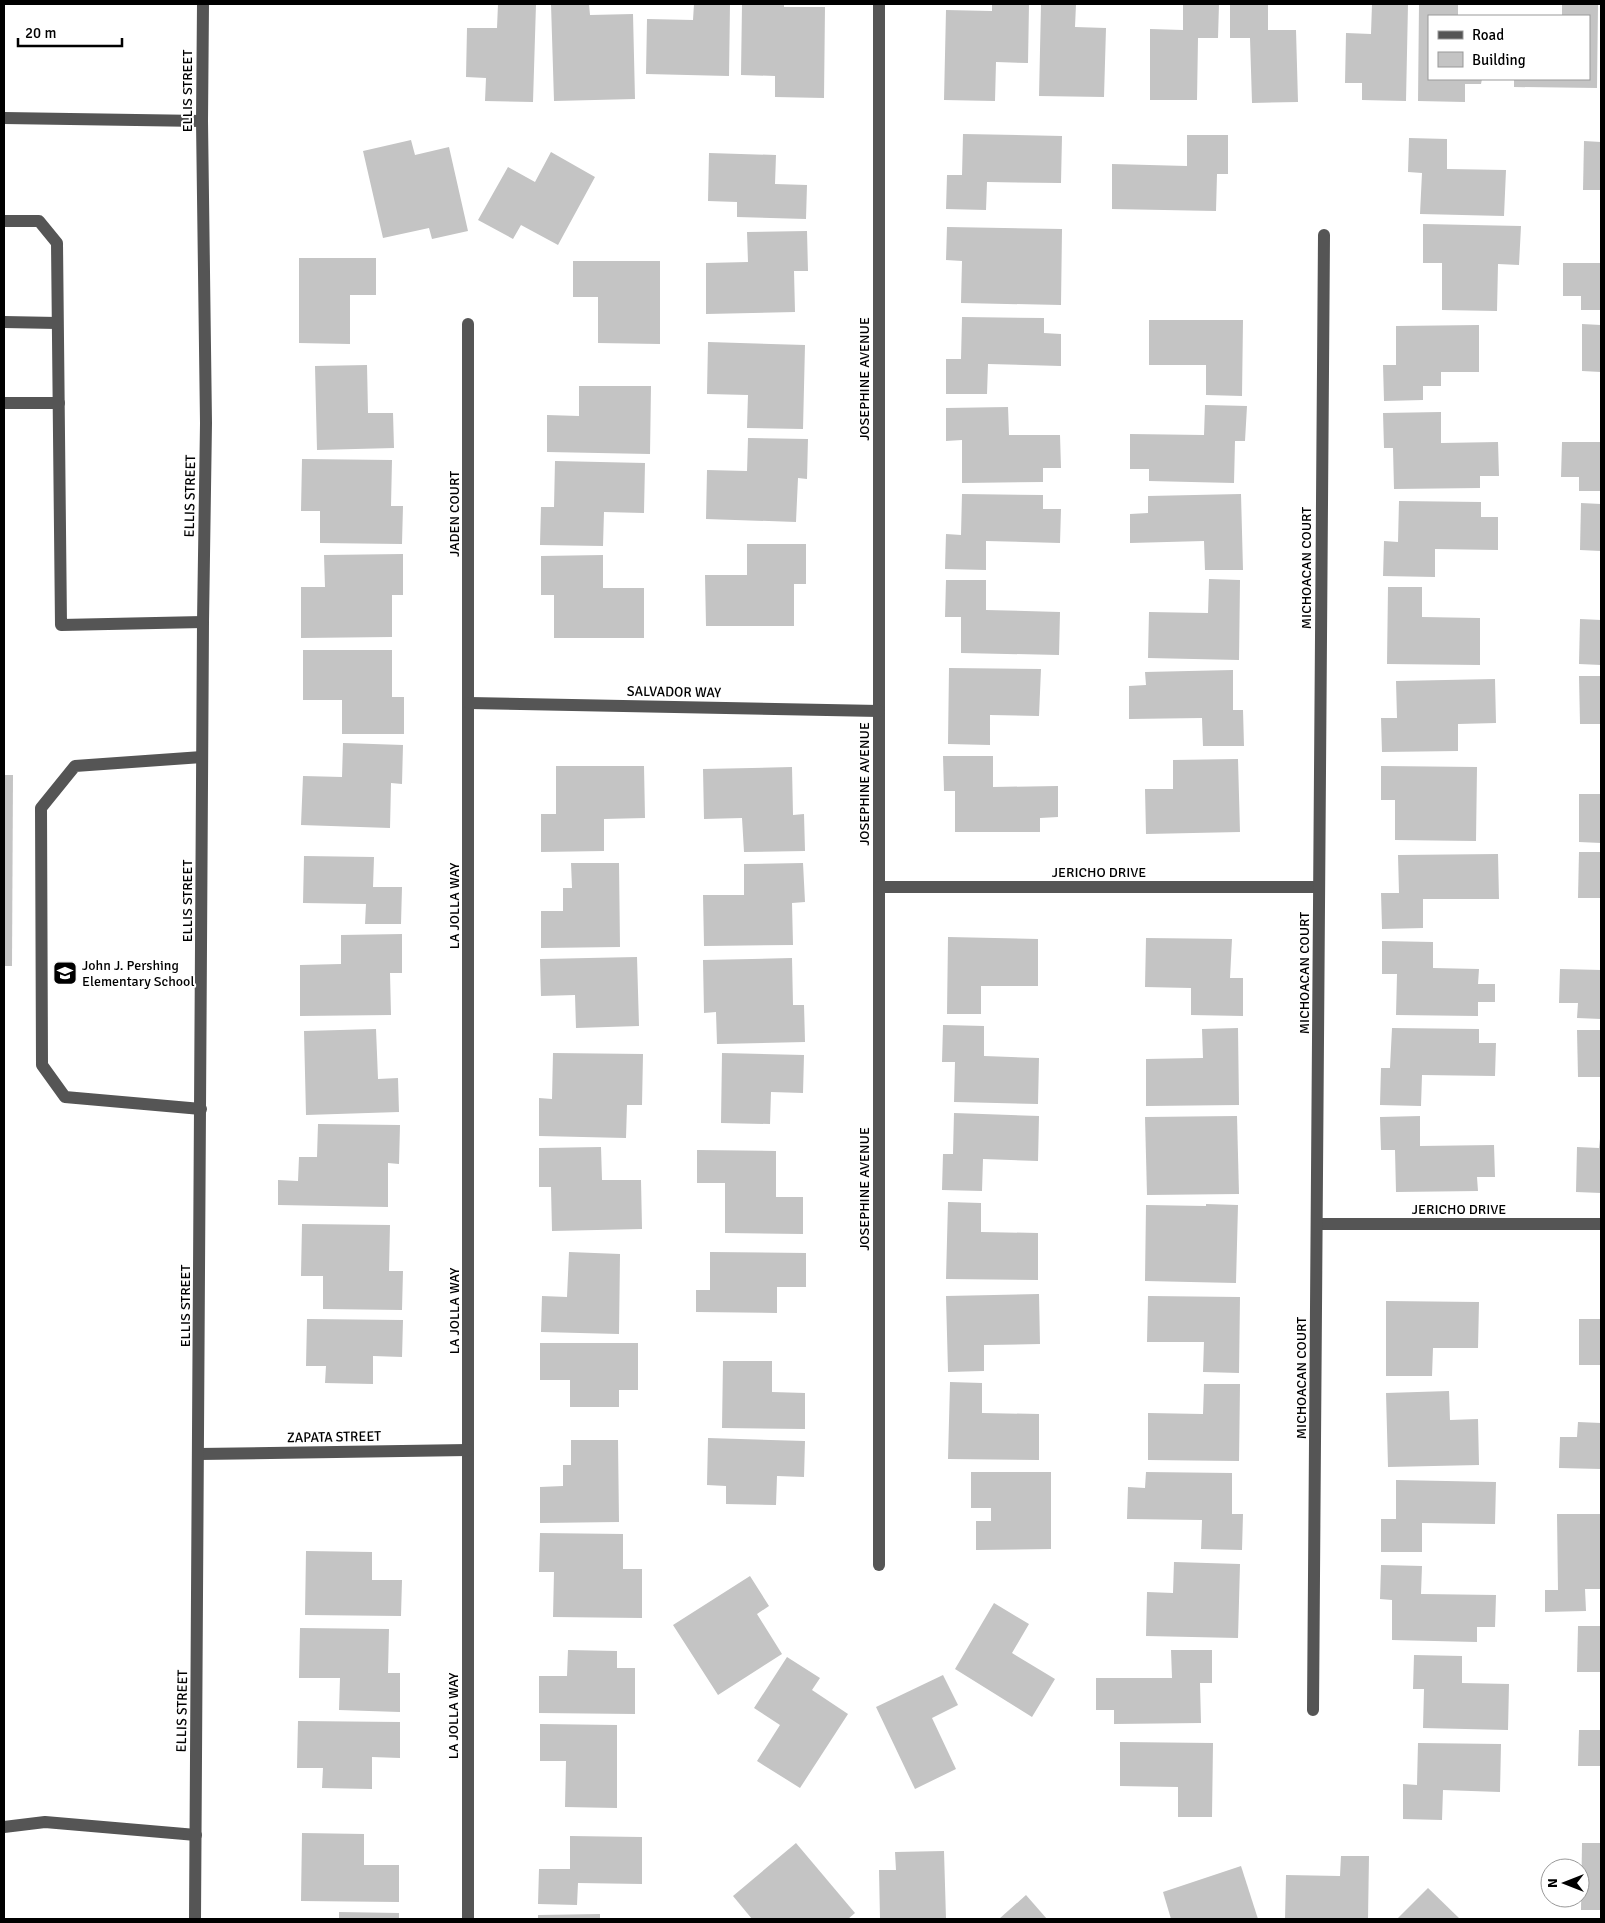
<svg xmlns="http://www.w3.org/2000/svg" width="1605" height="1923" font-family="Signika,sans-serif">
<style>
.building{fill:#c4c4c4}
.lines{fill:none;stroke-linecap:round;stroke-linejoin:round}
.minor{stroke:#555;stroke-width:12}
.labels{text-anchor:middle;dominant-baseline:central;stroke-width:4;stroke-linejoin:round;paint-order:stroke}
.street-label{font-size:14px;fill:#000;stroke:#fff}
.poi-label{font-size:14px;fill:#000;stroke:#fff;text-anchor:start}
</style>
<rect width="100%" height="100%" fill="#fff"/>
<g class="building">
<polygon points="498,4 536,4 533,102 485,101 486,78 466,77 467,28 497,28"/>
<polygon points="551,4 589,4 590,15 633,14 635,99 554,101"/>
<polygon points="694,4 730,4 729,76 646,74 647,19 693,20"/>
<polygon points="742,4 784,4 784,7 825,7 824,98 775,97 775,76 741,75"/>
<polygon points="992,4 1029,4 1028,63 996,62 995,101 944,100 946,10 992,11"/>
<polygon points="1041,4 1076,4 1075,27 1106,28 1104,97 1039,96"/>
<polygon points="1183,4 1219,4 1218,38 1198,38 1197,100 1150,100 1150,29 1183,30"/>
<polygon points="1230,4 1268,4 1268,30 1296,30 1298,102 1252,103 1250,38 1230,38"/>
<polygon points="1372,4 1408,4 1406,101 1362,100 1362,83 1345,83 1346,33 1371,34"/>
<polygon points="1419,4 1458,4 1458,16 1429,16 1429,79 1482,79 1481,84 1465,84 1465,102 1418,101"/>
<polygon points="1562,4 1598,5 1597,88 1514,87 1514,79 1589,79 1589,16 1562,16"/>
<polygon points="963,134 1062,136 1061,183 987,182 986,210 946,209 947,175 962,175"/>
<polygon points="1187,135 1228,135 1228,174 1217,174 1216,211 1112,209 1112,164 1187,166"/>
<polygon points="1409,138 1447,139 1447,169 1506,170 1504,216 1420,214 1422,173 1408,172"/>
<polygon points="411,140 415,155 449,147 468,231 432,239 429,228 383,238 363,151"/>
<polygon points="1584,141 1601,142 1601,190 1583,190"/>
<polygon points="551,152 595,177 558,245 521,225 513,239 478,220 508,167 535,182"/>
<polygon points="709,153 776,155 775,184 807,185 806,219 737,217 737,202 708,201"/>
<polygon points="1423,224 1521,226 1519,265 1498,264 1497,311 1442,310 1442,263 1423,263"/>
<polygon points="947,227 1062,229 1061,305 961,303 962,261 946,260"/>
<polygon points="807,231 808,271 794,271 795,312 706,314 706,263 748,262 747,232"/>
<polygon points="299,258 376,258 376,295 350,295 350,344 299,343"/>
<polygon points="573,261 660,261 660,344 598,343 598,297 573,297"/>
<polygon points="1563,263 1601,263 1601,310 1581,310 1581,296 1563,296"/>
<polygon points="962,317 1044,318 1044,333 1061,334 1061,366 988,364 987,394 946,394 946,359 961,359"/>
<polygon points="1149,320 1243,320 1242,396 1206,395 1206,365 1149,365"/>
<polygon points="1582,324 1601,325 1601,372 1582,371"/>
<polygon points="1479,325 1479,372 1441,372 1441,386 1423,386 1423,400 1384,401 1383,365 1396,365 1396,326"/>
<polygon points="708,342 805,345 803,429 747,428 748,395 707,394"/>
<polygon points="367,365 368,413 393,413 394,448 317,450 315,366"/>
<polygon points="579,386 651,386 650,454 547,452 547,415 579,416"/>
<polygon points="1205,405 1247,406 1245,441 1235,441 1234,483 1149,481 1149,469 1130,469 1130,434 1204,435"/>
<polygon points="1008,407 1009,435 1060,435 1061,468 1043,468 1043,482 962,483 962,440 946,441 946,408"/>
<polygon points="1441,412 1441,443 1498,442 1499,476 1480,476 1480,488 1394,489 1393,448 1384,448 1383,413"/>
<polygon points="748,438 808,439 807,479 798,478 796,522 706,519 707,470 747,471"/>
<polygon points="1562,442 1601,442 1601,491 1579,491 1579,477 1561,477"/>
<polygon points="302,459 392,460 391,506 403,506 402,544 320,543 320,511 301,511"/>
<polygon points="555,461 645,463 644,513 604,512 603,546 540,545 541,507 554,507"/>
<polygon points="962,494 1043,495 1043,509 1061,509 1060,543 986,541 986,570 945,569 946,534 961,535"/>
<polygon points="1241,494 1243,570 1205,570 1204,541 1130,543 1130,514 1148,513 1148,496"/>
<polygon points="1399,501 1481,502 1481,517 1498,517 1498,550 1435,549 1435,577 1383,576 1384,541 1398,542"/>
<polygon points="1581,503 1601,504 1601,551 1580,550"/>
<polygon points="747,544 806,544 806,584 794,584 794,626 706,626 705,575 747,575"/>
<polygon points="403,554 403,595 392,595 392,637 301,638 301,587 325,587 324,555"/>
<polygon points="603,555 603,588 644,588 644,638 554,638 554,595 541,595 541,556"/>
<polygon points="1209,579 1240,580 1239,660 1148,658 1149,612 1208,613"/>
<polygon points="946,580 986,580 986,610 1060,612 1059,655 961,653 961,617 945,617"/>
<polygon points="1388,587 1422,587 1422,617 1480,618 1480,665 1387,664"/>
<polygon points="1580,619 1601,620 1601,665 1579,664"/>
<polygon points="303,650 392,650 392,697 404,697 404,734 342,734 342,700 303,700"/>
<polygon points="949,668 1041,669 1039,716 990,715 990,745 948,744"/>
<polygon points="1233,670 1233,710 1243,710 1244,746 1203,746 1202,718 1129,719 1129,686 1146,685 1145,672"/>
<polygon points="1579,676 1601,676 1601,724 1580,724"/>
<polygon points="1495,679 1496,723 1458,724 1458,751 1382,752 1381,718 1397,718 1396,681"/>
<polygon points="343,743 403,745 402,784 391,783 390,828 301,825 303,776 342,777"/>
<polygon points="943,756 993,756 993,787 1058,786 1058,817 1040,818 1040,832 955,832 955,791 944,791"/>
<polygon points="1238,759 1240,832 1146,834 1145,789 1173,789 1173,760"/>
<polygon points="556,766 644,766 645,818 604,819 604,851 541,852 541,814 556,814"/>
<polygon points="1381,766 1477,767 1476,841 1395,840 1395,800 1381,800"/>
<polygon points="792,767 793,815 804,814 805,851 744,852 742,818 704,819 703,769"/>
<polygon points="4,775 13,775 12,966 4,966"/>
<polygon points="1579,794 1601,794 1601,843 1579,842"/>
<polygon points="1579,852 1601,852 1601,898 1578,898"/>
<polygon points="1498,854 1499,899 1423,899 1423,928 1382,929 1381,893 1399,893 1398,855"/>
<polygon points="304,856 374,857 373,887 402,887 401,924 365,924 366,904 303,903"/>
<polygon points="571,863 619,863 620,947 541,948 541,911 563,911 563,888 572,888"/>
<polygon points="803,863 805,902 792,903 793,945 704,946 703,895 744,895 744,864"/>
<polygon points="402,934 402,973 390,973 391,1015 300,1016 300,965 341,964 341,935"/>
<polygon points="948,937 1038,939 1038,986 981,986 981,1014 947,1014"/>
<polygon points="1146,938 1232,939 1230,978 1243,978 1243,1016 1191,1015 1191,988 1145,987"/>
<polygon points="1382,941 1433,942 1433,968 1479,969 1478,984 1495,984 1495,1002 1478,1002 1478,1016 1396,1015 1397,974 1382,974"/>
<polygon points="637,957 639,1026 576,1028 575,995 541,996 540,959"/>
<polygon points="792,958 793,1005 804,1005 805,1042 717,1044 716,1012 704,1013 703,960"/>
<polygon points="1560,969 1601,970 1601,1019 1577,1018 1578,1003 1559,1003"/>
<polygon points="943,1025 984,1026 984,1056 1039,1058 1038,1104 954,1102 955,1062 942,1062"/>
<polygon points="1238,1028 1239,1105 1146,1106 1146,1059 1203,1058 1202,1029"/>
<polygon points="1392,1028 1479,1029 1479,1043 1496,1043 1495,1076 1422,1075 1421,1106 1380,1105 1381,1068 1390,1068"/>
<polygon points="376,1029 378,1079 398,1078 399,1112 306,1115 304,1031"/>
<polygon points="1577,1030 1601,1030 1601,1077 1578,1077"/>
<polygon points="553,1053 643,1054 642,1105 627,1105 626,1138 539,1136 539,1098 552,1099"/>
<polygon points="722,1053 804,1055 803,1093 771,1092 770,1124 721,1123"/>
<polygon points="954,1113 1039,1116 1038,1161 983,1159 982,1191 942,1190 943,1154 953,1154"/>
<polygon points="1237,1116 1239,1194 1147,1195 1145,1117"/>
<polygon points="1420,1116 1420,1146 1494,1145 1495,1177 1477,1177 1478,1191 1396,1192 1395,1150 1381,1150 1380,1117"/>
<polygon points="318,1124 400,1125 399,1164 388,1163 388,1207 278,1205 278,1180 298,1181 299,1157 317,1157"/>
<polygon points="1600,1139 1601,1139 1601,1193 1576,1192 1577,1147 1599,1148"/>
<polygon points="601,1147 602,1180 641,1180 642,1229 552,1231 551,1187 539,1187 539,1148"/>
<polygon points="697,1150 776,1151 776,1197 803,1197 803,1234 725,1233 725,1183 697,1183"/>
<polygon points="948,1202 981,1203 981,1232 1038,1233 1038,1280 946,1279"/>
<polygon points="1206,1204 1238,1205 1236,1283 1145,1281 1146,1205 1206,1206"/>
<polygon points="302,1224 390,1225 389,1271 403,1271 402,1310 323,1309 323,1276 301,1276"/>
<polygon points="569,1252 620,1254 619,1334 541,1332 542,1296 567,1297"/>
<polygon points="710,1252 806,1253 806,1287 777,1287 777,1313 696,1312 696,1290 710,1290"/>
<polygon points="1039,1294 1040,1344 984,1345 984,1371 948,1372 946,1296"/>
<polygon points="1148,1296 1240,1297 1239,1373 1203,1372 1204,1342 1147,1342"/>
<polygon points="1386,1301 1479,1302 1478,1348 1433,1348 1432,1376 1386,1376"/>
<polygon points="307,1319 403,1320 402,1357 373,1356 373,1384 325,1383 326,1366 306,1366"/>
<rect x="1579" y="1319" width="22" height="46"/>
<polygon points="540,1343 638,1343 638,1390 619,1390 619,1407 570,1407 570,1380 540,1380"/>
<polygon points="723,1361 772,1361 772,1392 805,1393 805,1429 722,1428"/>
<polygon points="950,1382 982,1383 982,1413 1039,1414 1039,1460 948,1459"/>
<polygon points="1204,1384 1240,1384 1239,1461 1148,1460 1148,1413 1203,1414"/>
<polygon points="1449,1391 1450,1420 1478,1419 1479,1465 1388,1467 1386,1393"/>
<polygon points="1578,1422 1601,1423 1601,1469 1559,1468 1560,1437 1577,1437"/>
<polygon points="708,1438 805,1441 804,1477 777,1476 776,1505 726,1504 726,1486 707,1485"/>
<polygon points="571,1440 618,1440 619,1522 540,1523 540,1487 563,1486 563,1465 571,1465"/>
<polygon points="971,1472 1051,1472 1051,1549 976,1550 976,1521 991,1521 991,1508 971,1508"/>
<polygon points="1146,1472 1232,1473 1232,1514 1243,1514 1242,1550 1201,1549 1202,1520 1127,1519 1128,1487 1145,1488"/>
<polygon points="1396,1480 1496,1482 1495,1524 1422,1523 1422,1552 1381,1552 1381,1519 1396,1519"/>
<polygon points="1557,1514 1601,1514 1601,1589 1585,1589 1586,1611 1545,1612 1545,1590 1558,1590"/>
<polygon points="540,1533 623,1534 623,1569 642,1569 642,1618 553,1617 554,1572 539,1572"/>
<polygon points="306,1551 372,1552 372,1580 402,1580 401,1616 305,1615"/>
<polygon points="1174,1562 1240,1564 1238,1638 1146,1636 1147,1592 1173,1593"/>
<polygon points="1381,1565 1422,1566 1421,1594 1496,1595 1495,1627 1477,1627 1477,1642 1392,1640 1392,1600 1380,1599"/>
<polygon points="750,1576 769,1606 757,1614 782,1654 718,1695 673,1625"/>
<polygon points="994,1603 1029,1624 1012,1653 1055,1679 1032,1717 955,1669"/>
<polygon points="1578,1626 1601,1626 1601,1672 1577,1672"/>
<polygon points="300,1628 389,1629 388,1673 400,1673 400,1712 339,1710 340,1678 299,1678"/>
<polygon points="568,1650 617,1651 617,1668 635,1668 635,1714 539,1713 539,1676 567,1676"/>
<polygon points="1171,1650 1212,1650 1212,1683 1200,1683 1201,1723 1114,1724 1114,1710 1096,1710 1096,1678 1172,1678"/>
<polygon points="1414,1655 1462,1656 1462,1683 1509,1684 1508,1730 1423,1728 1424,1689 1413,1689"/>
<polygon points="787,1657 820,1678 812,1690 848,1714 800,1788 757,1761 780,1725 754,1708"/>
<polygon points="943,1675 958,1705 932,1718 956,1769 915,1789 876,1707"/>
<polygon points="298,1721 400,1722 400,1758 372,1757 372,1789 322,1788 323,1768 297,1768"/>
<polygon points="540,1724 617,1725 617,1808 565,1807 566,1761 540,1761"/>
<polygon points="1579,1730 1601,1730 1601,1766 1578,1766"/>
<polygon points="1120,1742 1213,1743 1212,1817 1178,1817 1178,1787 1120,1786"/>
<polygon points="1418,1743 1501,1744 1500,1792 1443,1790 1442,1820 1403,1819 1403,1784 1417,1785"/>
<polygon points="302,1833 364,1834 364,1865 399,1865 399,1902 301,1901"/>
<polygon points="570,1836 642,1837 642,1884 578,1883 577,1905 538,1904 539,1869 570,1869"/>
<polygon points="796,1843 855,1913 848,1919 752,1919 733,1896"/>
<polygon points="1582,1843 1601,1843 1601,1910 1581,1910"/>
<polygon points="944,1851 946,1919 880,1919 879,1870 896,1870 895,1852"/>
<polygon points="1341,1856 1369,1856 1368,1919 1285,1919 1286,1875 1340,1876"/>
<polygon points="1241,1866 1258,1919 1171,1919 1163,1892"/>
<polygon points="1428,1888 1460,1919 1397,1919"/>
<polygon points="1026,1895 1047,1919 999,1919"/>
<polygon points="339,1912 399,1913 399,1919 339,1919"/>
<polygon points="600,1914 600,1919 538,1919 538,1915"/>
</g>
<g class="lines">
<g class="minor">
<polyline points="879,4 879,1565"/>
<polyline points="4,118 202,121"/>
<polyline points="4,221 39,221 57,243 61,625 203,622"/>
<polyline points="4,322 57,323"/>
<polyline points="468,324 468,1919"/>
<polyline points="4,403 59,403"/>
<polyline points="469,703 879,711"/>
<polyline points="879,887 1319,887"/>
<polyline points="201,1109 65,1097 42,1065 41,808 75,766 202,757"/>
<polyline points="1317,1224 1601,1224"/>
<polyline points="199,1454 468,1450"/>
<polyline points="1313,1710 1324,235"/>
<polyline points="4,1827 45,1822 196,1835"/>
<polyline points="195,1919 203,622 206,423 202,121 203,4"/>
</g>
</g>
<defs>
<g id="school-square" transform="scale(1.25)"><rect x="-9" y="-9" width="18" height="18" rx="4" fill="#000" stroke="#fff"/><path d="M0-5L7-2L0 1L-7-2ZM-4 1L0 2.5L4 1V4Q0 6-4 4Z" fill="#fff"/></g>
</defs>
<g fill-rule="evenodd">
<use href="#school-square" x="65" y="973"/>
</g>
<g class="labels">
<g class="street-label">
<text transform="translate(187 91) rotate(-90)">ELLIS STREET</text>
<text transform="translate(864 379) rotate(-90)">JOSEPHINE AVENUE</text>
<text transform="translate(190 496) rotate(-89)">ELLIS STREET</text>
<text transform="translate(454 514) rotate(-90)">JADEN COURT</text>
<text transform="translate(1306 568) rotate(-90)">MICHOACAN COURT</text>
<text transform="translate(674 692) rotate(1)">SALVADOR WAY</text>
<text transform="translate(864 784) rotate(-90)">JOSEPHINE AVENUE</text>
<text x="1099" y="872">JERICHO DRIVE</text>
<text transform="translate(187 901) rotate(-90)">ELLIS STREET</text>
<text transform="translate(454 906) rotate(-90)">LA JOLLA WAY</text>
<text transform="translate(1304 973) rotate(-90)">MICHOACAN COURT</text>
<text transform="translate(864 1189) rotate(-90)">JOSEPHINE AVENUE</text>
<text x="1459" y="1209">JERICHO DRIVE</text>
<text transform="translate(185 1306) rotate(-90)">ELLIS STREET</text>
<text transform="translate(454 1311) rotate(-90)">LA JOLLA WAY</text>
<text transform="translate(1301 1378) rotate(-90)">MICHOACAN COURT</text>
<text transform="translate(334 1437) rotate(-1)">ZAPATA STREET</text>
<text transform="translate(182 1711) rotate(-89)">ELLIS STREET</text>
<text transform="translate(453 1716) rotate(-90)">LA JOLLA WAY</text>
</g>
<g class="poi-label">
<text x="82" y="965">John J. Pershing<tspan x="82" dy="16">Elementary School</tspan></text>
</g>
</g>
<rect width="1605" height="1923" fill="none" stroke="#000000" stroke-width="10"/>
<rect x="1428" y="15" width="162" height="65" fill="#ffffff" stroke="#999999"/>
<rect x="1438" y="31" width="25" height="8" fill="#555555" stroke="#999999"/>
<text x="1472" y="40" font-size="15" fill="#000000">Road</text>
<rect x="1438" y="52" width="25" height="15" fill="#c4c4c4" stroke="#999999"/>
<text x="1472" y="65" font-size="15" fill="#000000">Building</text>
<g transform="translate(1565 1883) rotate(270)"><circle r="24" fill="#ffffff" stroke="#999999"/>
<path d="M0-4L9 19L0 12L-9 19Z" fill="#000000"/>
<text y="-8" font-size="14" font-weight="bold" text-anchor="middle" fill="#000000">N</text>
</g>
<path d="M18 38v8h104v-8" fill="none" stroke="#000000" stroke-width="2.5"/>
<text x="25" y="38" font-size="15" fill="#000000" stroke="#ffffff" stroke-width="4" paint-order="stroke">20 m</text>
</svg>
